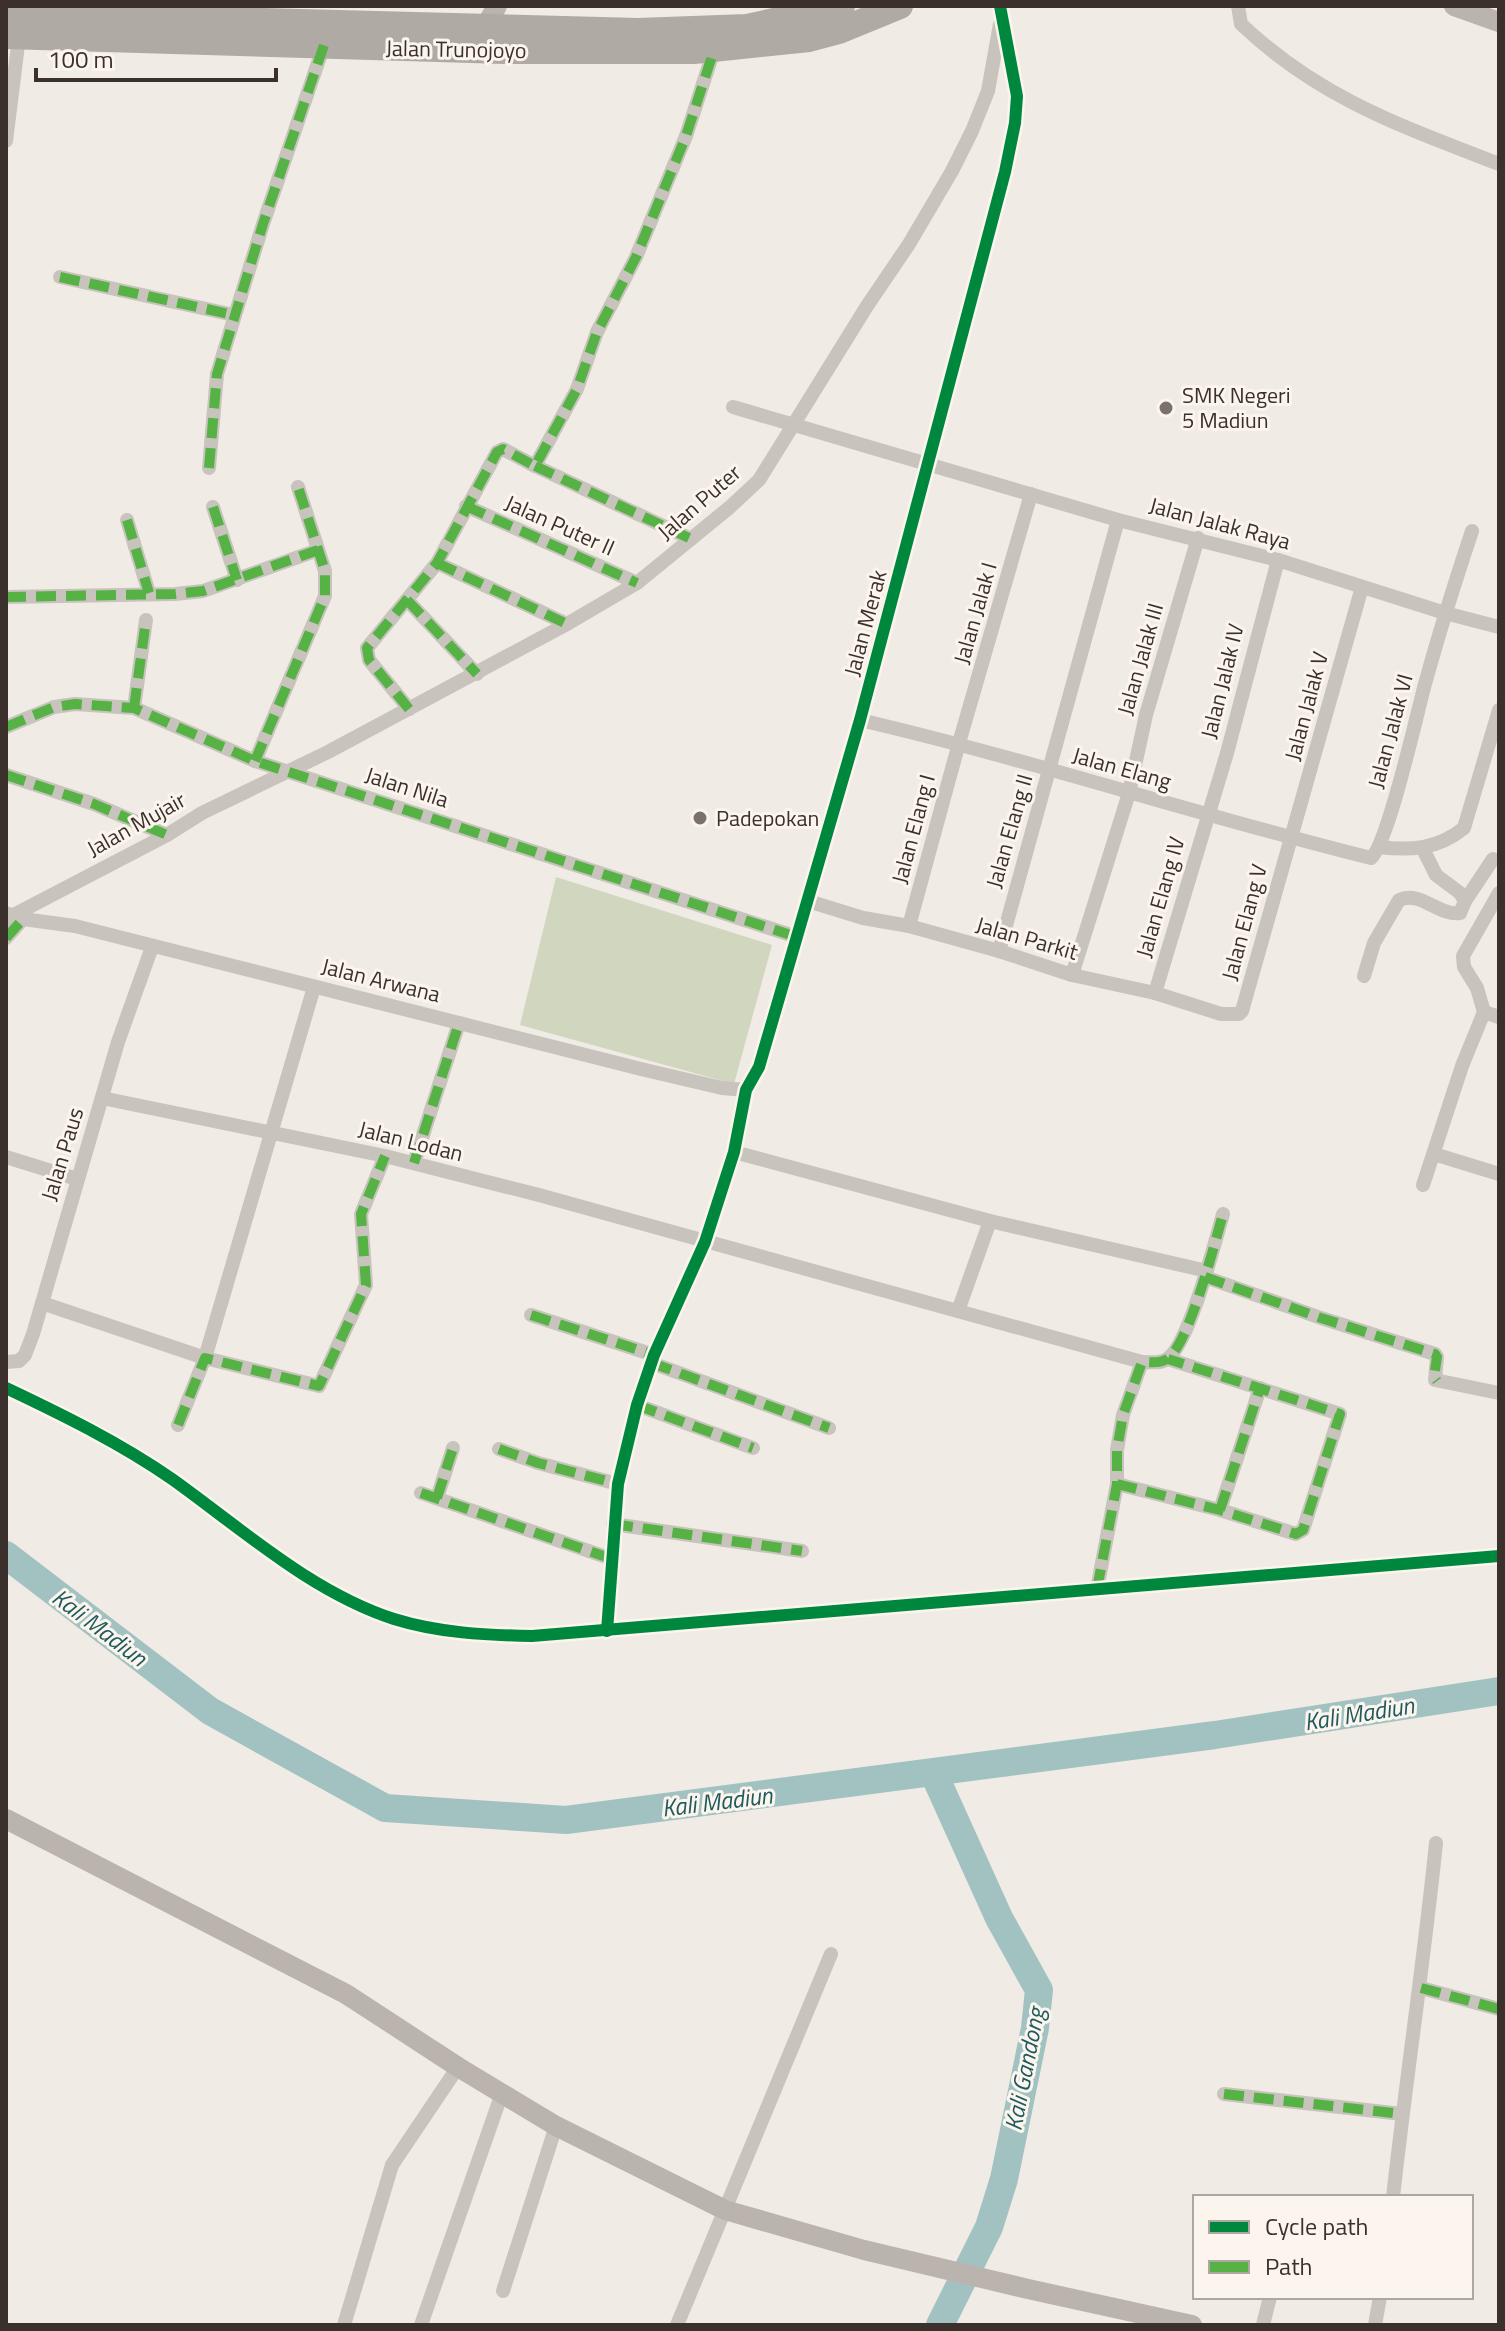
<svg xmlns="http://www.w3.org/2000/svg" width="1505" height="2331" font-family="'Titillium Web',sans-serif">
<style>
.green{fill:#d1d6bf}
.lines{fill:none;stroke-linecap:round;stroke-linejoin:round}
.river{stroke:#a1c2c1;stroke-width:28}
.street{stroke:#c9c3be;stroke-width:14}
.secondary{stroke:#bab3ae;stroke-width:20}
.highway{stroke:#afaaa4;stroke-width:26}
.quiet{stroke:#57b246;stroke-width:10;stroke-dasharray:20 10;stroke-linecap:butt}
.cycleway-casing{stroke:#fbf5ee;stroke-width:17}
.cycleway{stroke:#00873e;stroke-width:12}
.poi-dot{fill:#7a716c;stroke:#fbf5ee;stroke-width:3}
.labels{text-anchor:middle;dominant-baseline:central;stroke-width:6;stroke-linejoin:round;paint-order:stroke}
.street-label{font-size:22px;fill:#3b302b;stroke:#fbf5ee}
.poi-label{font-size:22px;fill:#3b302b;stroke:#fbf5ee;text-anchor:start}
.water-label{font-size:24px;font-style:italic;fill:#1f5a5e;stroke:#fbf5ee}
</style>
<rect width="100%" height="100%" fill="#f0ebe5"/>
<polygon class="green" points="556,877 772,945 734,1084 520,1025"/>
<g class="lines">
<g class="river">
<polyline points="6,1555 210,1711 385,1808 566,1820 1215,1735 1499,1691"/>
<polyline points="934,1774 999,1918 1039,1990 1035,2028 1004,2179 989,2227 940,2325"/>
</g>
<g class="street">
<path d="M1238,6l3,18c78,74 160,102 258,140"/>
<polyline points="6,141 19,37"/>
<polyline points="60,277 234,315"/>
<polyline points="733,407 1118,520 1278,560 1445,613 1499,627"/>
<polyline points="535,466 691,539"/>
<polyline points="209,468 217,374 263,224 324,45"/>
<polyline points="466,506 637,583"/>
<polyline points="213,507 237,580"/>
<polyline points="127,520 149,593"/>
<polyline points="437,563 567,624"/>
<polyline points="6,597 175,594 203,591 318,550"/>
<polyline points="407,600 477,674"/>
<polyline points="134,708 146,620"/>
<polyline points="409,709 369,660 367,648 437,563 497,452 503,449 535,466 577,389 597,332 636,257 686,136 714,50"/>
<path d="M860,720c172,40 340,96 511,138 17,-14 46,-145 54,-174 14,-51 30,-102 47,-153"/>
<polyline points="6,727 54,707 75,704 134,708 255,761 797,937"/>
<polyline points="255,761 325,596 325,571 298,487"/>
<polyline points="6,775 94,804 167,835"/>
<path d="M1379,847c32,4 59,2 85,-19l35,-118"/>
<polyline points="808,901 863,918 909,926 999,951 1072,975 1155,993 1221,1014 1239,1014 1242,1011 1362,587"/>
<polyline points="1465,901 1493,859"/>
<polyline points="6,913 23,919 75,926 641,1069 722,1088 746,1090"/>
<polyline points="6,919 167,835 202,813 328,752 567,624 637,583 730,507 759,480 867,306 909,244 952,171 972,131 988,91 1000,24"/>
<polyline points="909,926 959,743 1031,494"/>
<polyline points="6,938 23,919"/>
<polyline points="999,951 1118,520"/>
<polyline points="1072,975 1129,793 1146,715 1198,538"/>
<path d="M1364,976l10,-33 25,-43c21,-10 39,16 61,13l5,-12 -5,-8 -24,-18 -13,-26"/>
<polyline points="1155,993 1227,753 1278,560"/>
<polyline points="1484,1012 1499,1017"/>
<polyline points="102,1098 385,1156 539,1195 1142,1362"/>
<polyline points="734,1152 990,1221 1207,1271"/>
<polyline points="1434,1154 1499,1174"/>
<polyline points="6,1157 77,1179"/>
<polyline points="414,1163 459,1023"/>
<polyline points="1423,1185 1462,1066 1484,1012 1477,988 1464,967 1463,956 1499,893"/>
<polyline points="1205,1277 1321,1318 1435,1354 1437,1357 1435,1380 1499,1393"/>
<polyline points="42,1303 205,1358 314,987"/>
<polyline points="958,1311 990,1221"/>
<polyline points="531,1315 654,1355"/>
<polyline points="6,1362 19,1361 25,1355 33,1334 118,1042 152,947"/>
<polyline points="652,1363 829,1428"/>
<path d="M6,1388c57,27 114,55 166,91 70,50 139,113 222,140 45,14 91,16 138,17l967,-80"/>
<polyline points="637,1405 753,1448"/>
<polyline points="178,1425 205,1358 319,1386 366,1285 361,1214 385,1156"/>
<polyline points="499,1449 538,1463 618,1484"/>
<polyline points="1117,1484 1220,1510 1296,1534 1303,1530 1340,1414 1168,1359"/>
<polyline points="421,1493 612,1559"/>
<polyline points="437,1498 453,1448"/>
<polyline points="1220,1510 1260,1388"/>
<polyline points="613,1524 802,1551"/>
<path d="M1097,1589l20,-105v-34l6,-35 19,-53c8,0 18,2 25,-3 22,-14 48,-117 56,-145"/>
<polyline points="607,1631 618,1484 637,1405 654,1355 705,1242 734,1152 746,1090 759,1067 860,720 1005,172 1015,123 1017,96 1000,6"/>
<polyline points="1421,1988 1499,2009"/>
<polyline points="1224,2094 1402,2114"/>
<path d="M1393,2197c13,-118 31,-236 43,-354"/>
<polyline points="503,2291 556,2126"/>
<polyline points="344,2325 392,2165 458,2067"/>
<polyline points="421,2325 502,2093"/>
<polyline points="677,2325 831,1954"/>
<polyline points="1263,2325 1270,2297"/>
<polyline points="1375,2325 1380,2297"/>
</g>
<g class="secondary">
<polyline points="1454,6 1499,22"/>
<polyline points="485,27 497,6"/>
<polyline points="6,1819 346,1994 458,2067 556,2126 725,2210 864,2250 1028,2289 1192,2325"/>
</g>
<g class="highway">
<polyline points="6,14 638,31 747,27 842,6"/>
<polyline points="6,36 504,51 694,51 809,39 839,31 900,6"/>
</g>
<g class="quiet">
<polyline points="60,277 234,315"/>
<polyline points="535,466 691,539"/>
<polyline points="209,468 217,374 263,224 324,45"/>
<polyline points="466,506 637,583"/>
<polyline points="213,507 237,580"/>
<polyline points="127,520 149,593"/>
<polyline points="437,563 567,624"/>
<polyline points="6,597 175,594 203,591 318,550"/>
<polyline points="407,600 477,674"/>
<polyline points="134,708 146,620"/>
<polyline points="409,709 369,660 367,648 437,563 497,452 503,449 535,466 577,389 597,332 636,257 686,136 714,50"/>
<polyline points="6,727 54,707 75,704 134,708 255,761 797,937"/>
<polyline points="255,761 325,596 325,571 298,487"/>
<polyline points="6,775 94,804 167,835"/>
<polyline points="6,938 23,919"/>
<polyline points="414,1163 459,1023"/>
<polyline points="1205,1277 1321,1318 1435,1354 1437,1357 1434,1377 1437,1381"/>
<polyline points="531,1315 654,1355"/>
<polyline points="652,1363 829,1428"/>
<polyline points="637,1405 753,1448"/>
<polyline points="178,1425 205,1358 319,1386 366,1285 361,1214 385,1156"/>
<polyline points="499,1449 538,1463 618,1484"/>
<polyline points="1117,1484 1220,1510 1296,1534 1303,1530 1340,1414 1168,1359"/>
<polyline points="421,1493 612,1559"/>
<polyline points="437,1498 453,1448"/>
<polyline points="1220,1510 1260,1388"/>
<polyline points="613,1524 802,1551"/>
<path d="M1097,1589l20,-105v-34l6,-35 19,-53c8,0 18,2 25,-3 22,-14 48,-117 56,-145"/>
<polyline points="1421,1988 1499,2009"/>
<polyline points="1224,2094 1402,2114"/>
</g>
<g class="cycleway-casing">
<g id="cycleway">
<path d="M6,1388c57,27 114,55 166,91 70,50 139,113 222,140 45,14 91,16 138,17l967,-80"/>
<polyline points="607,1631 618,1484 637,1405 654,1355 705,1242 734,1152 746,1090 759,1067 860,720 1005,172 1015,123 1017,96 1000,6"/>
</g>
</g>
<use href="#cycleway" class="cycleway"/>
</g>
<g class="poi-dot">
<circle cx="1166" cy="408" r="8"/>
<circle cx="700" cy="818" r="8"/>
</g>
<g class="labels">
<g class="street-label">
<text transform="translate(456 49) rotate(1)">Jalan Trunojoyo</text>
<text transform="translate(699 502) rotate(-41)">Jalan Puter</text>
<text transform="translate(1220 523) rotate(15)">Jalan Jalak Raya</text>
<text transform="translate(560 525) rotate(24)">Jalan Puter II</text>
<text transform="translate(975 613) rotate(-74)">Jalan Jalak I</text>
<text transform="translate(865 623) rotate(-75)">Jalan Merak</text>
<text transform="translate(1140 659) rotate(-74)">Jalan Jalak III</text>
<text transform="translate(1222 681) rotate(-76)">Jalan Jalak IV</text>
<text transform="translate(1306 706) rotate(-75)">Jalan Jalak V</text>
<text transform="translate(1390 731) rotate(-75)">Jalan Jalak VI</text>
<text transform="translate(1122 768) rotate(16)">Jalan Elang</text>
<text transform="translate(407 787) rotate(18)">Jalan Nila</text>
<text transform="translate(136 824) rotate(-29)">Jalan Mujair</text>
<text transform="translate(913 829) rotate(-75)">Jalan Elang I</text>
<text transform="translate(1009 831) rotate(-74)">Jalan Elang II</text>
<text transform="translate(1160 897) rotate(-74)">Jalan Elang IV</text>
<text transform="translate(1244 922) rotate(-75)">Jalan Elang V</text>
<text transform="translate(1027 938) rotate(16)">Jalan Parkit</text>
<text transform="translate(381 980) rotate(14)">Jalan Arwana</text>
<text transform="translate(411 1141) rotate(14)">Jalan Lodan</text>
<text transform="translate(62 1154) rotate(-73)">Jalan Paus</text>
</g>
<g class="poi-label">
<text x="1182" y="395">SMK Negeri<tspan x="1182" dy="25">5 Madiun</tspan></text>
<text x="716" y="818">Padepokan</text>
</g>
<g class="water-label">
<text transform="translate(100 1627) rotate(37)">Kali Madiun</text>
<text transform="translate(1359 1713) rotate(-9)">Kali Madiun</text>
<text transform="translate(717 1801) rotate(-7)">Kali Madiun</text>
<text transform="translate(1024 2069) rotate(-79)">Kali Gandong</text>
</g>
</g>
<rect width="1505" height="2331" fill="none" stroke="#3b302b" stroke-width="16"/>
<rect x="1193" y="2195" width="280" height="104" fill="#fbf5ee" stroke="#aea6a0" stroke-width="2"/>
<rect x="1209" y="2221" width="40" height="12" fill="#00873e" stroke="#aea6a0" stroke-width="2"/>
<text x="1265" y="2235" font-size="24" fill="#3b302b">Cycle path</text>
<rect x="1209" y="2261" width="40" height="12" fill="#57b246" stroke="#aea6a0" stroke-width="2"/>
<text x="1265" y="2275" font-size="24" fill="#3b302b">Path</text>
<path d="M36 68v12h240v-12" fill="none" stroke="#3b302b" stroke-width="4"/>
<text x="48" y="68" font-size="24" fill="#3b302b" stroke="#fbf5ee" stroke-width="6" paint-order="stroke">100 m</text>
</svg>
